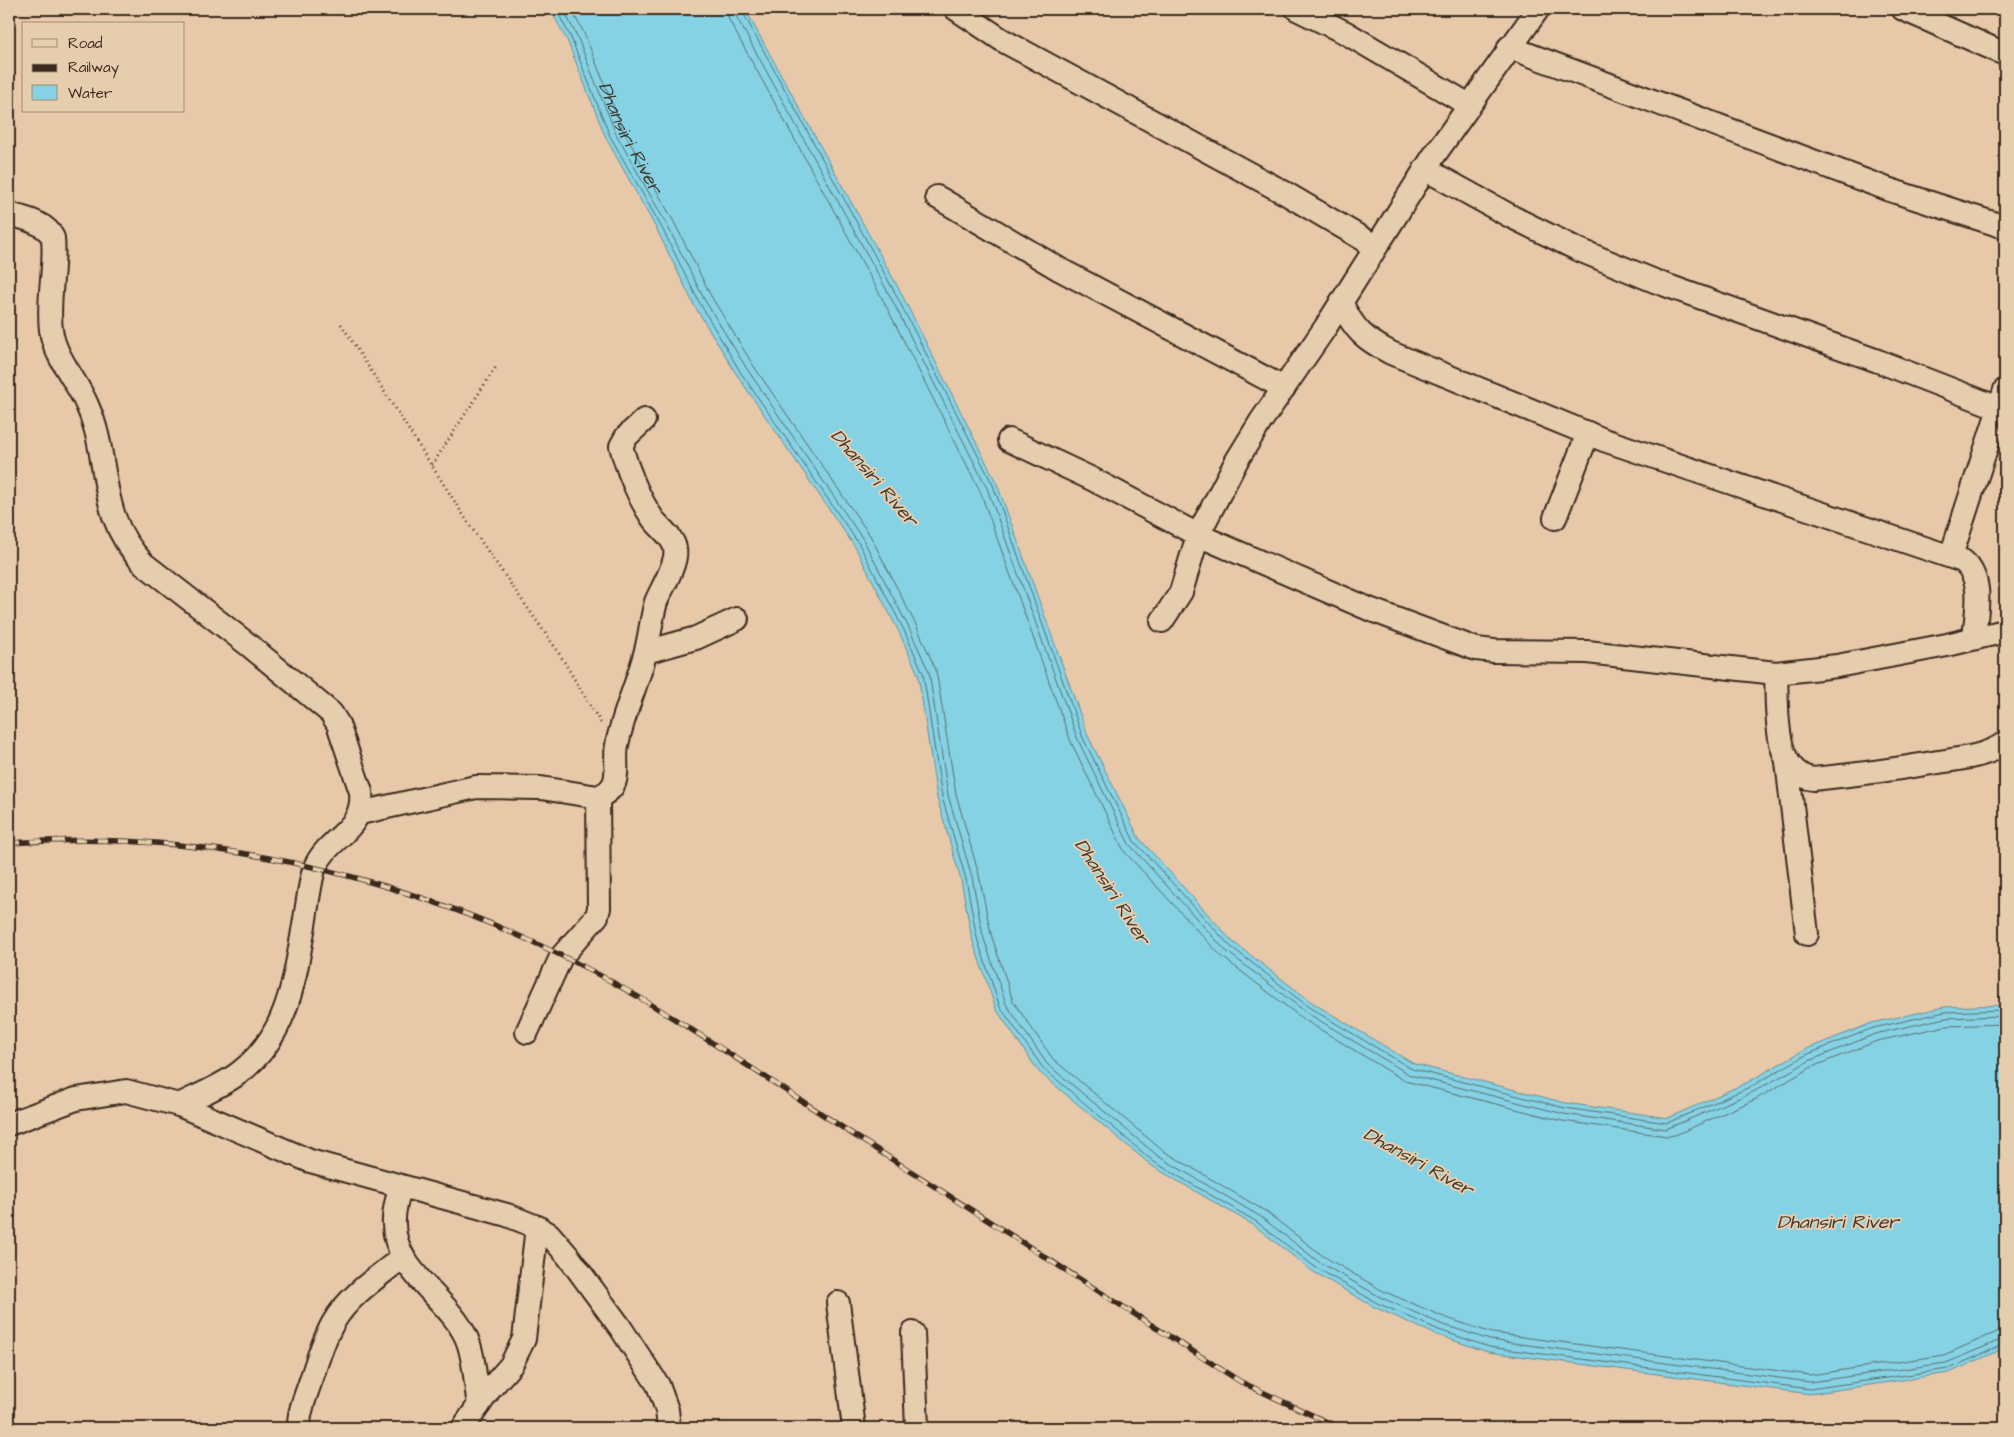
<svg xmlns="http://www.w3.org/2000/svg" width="2014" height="1437" font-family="'Architects Daughter',sans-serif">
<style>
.water{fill:#85d2e4;stroke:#678f95}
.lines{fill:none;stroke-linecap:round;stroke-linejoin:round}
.shore{stroke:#596d6d;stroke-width:1}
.minor-casing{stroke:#3b2a1e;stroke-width:26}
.path{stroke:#3b2a1e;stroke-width:3;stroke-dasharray:1 4;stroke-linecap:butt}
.minor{stroke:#e6cdae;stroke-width:22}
.rail-casing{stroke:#3b2a1e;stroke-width:5.5}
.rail{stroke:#e6cdae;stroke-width:4;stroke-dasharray:11;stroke-linecap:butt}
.labels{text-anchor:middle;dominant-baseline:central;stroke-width:4;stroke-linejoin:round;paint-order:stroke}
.water-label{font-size:19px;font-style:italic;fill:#423b32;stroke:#e6cdae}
</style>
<rect width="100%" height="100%" fill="#e7c9aa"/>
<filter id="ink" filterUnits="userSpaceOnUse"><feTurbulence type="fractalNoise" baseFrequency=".02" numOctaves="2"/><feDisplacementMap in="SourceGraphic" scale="10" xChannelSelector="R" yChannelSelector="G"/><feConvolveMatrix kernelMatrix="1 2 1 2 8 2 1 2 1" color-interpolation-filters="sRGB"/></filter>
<g filter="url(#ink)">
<polygon class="water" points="550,9 745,9 900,291 997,484 1088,736 1139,838 1232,941 1313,1003 1414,1064 1566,1103 1668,1118 1748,1082 1804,1050 1872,1023 1944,1007 2005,1005 2005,1348 1949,1373 1810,1394 1488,1352 1437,1335 1374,1307 1312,1271 1255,1226 1152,1166 1039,1072 996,1009 972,939 961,880 937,798 918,674 899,632 855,547 737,375 694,305 657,230 606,138 567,40"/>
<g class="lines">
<g class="shore">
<polyline points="556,9 571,38 610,136 662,228 699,302 741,373 859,544 904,630 923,673 942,797 966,879 977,938 1000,1007 1043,1068 1154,1162 1257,1222 1315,1267 1377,1303 1439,1330 1489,1347 1810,1389 1948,1369 2005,1344"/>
<polyline points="563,9 577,36 616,134 667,225 704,299 747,369 864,541 909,628 929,672 948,795 972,877 983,936 1006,1004 1047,1064 1158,1156 1261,1217 1319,1262 1380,1297 1441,1324 1490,1340 1810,1382 1946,1363 2005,1338"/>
<path id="s1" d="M571,9l13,24 39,97 51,92 37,74 42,69 118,172 45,88 20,45 20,124 23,81 12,59 22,67 40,58 109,91 103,61 58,45 60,35 61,26 48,16 318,42 134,-20 53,-23 8,-2"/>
<polyline points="727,9 729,20 883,300 980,491 1071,742 1124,851 1220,955 1303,1019 1405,1081 1563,1121 1666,1136 1675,1135 1756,1099 1812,1067 1877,1041 1946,1026 2005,1024"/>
<polyline points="735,9 736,16 890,296 987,488 1078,740 1129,844 1225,950 1307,1013 1410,1075 1564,1114 1666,1129 1753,1092 1809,1061 1875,1034 1945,1018 2005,1016"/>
<polyline points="741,9 895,293 993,485 1083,738 1134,841 1229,945 1310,1008 1412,1069 1565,1108 1667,1123 1750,1087 1806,1055 1873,1028 1945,1012 2005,1010"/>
</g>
<g class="minor-casing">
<g id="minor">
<polyline points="956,9 1002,40 1285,193 1375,246"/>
<polyline points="1297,9 1346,33 1469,105"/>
<polyline points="1903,9 2005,54"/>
<polyline points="1509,47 1890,190 2005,227"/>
<polyline points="1425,169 1512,217 1577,249 1657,282 1878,361 1999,408"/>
<polyline points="937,197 1059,269 1284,388"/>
<path d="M9,214c15,4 38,9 44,24 3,30 -6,61 -2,92 3,26 26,51 36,75 25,55 8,110 57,159l106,82 81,67 7,11 23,68c4,38 -33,45 -46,75 -5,11 -9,49 -12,64 -9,52 -17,107 -64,142 -17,13 -40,22 -60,32"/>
<path d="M1341,302c13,28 23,37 50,51l213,87 359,121c22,19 13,51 11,77"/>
<polyline points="1009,440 1092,479 1198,535 1369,609 1476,649 1494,651 1587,652 1776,673 1837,666 1947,645 2005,631"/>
<polyline points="1555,518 1588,433"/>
<polyline points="1951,556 2005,390"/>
<polyline points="1162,621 1181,592 1198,535 1237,460 1261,421 1325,328 1433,157 1538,9"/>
<polyline points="646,652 696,638 737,619"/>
<path d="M1776,673c2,32 -5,100 37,106 40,-4 79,-9 119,-16 24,-4 52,-5 73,-20"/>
<polyline points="1787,762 1807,934"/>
<path d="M360,813l116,-26 65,1 57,9c27,-11 15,-31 19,-52 6,-31 20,-60 28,-91 5,-17 6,-35 11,-52 5,-13 22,-39 19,-53 -1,-11 -15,-21 -22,-30 -14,-20 -26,-50 -32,-73l5,-9 18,-17"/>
<polyline points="527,1032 561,957 597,916 599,908 598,797"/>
<polyline points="9,1124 76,1099 126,1091 179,1105 310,1161 507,1215 537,1227 549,1234 568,1256 620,1327 658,1385 667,1410 669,1428"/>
<path d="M400,1186c-2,11 -6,22 -6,33 -3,51 53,77 72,118 9,19 9,47 13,68"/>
<polyline points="838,1303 854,1428"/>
<polyline points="913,1333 917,1428"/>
<path d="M299,1428c-1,-15 7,-33 12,-48 6,-19 12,-39 22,-57 16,-28 46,-47 70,-66"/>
<polyline points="463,1428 490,1389 511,1365 524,1339 537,1227"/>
</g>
</g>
<g class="path">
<polyline points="341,324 471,527 557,650 602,725"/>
<polyline points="432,465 496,367"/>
</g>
<use href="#minor" class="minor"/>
<g class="rail-casing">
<path id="rail" d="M9,843c219,-17 445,45 633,156 73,44 144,92 215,138 128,82 256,164 384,245l99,46"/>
</g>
<use href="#rail" class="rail"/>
</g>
</g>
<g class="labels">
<g class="water-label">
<text stroke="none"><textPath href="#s1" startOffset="142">Dhansiri River</textPath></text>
<text transform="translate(874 478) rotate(49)">Dhansiri River</text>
<text transform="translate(1112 892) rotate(57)">Dhansiri River</text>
<text transform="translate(1418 1162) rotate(29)">Dhansiri River</text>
<text x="1838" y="1222">Dhansiri River</text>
</g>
</g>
<rect width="2014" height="1437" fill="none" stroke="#e6cdae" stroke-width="30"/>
<rect x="15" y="15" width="1984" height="1407" fill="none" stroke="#3b2a1e" stroke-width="2" filter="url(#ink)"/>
<rect x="22" y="22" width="162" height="90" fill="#e6cdae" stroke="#a28c74"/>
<rect x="32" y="39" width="25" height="8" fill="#e6cdae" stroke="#a28c74"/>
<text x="68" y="48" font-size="15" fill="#3b2a1e">Road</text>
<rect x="32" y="64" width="25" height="8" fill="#3b2a1e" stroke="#a28c74"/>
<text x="68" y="72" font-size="15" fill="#3b2a1e">Railway</text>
<rect x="32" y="85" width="25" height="15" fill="#85d2e4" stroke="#a28c74"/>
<text x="68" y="98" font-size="15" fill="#3b2a1e">Water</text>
</svg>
